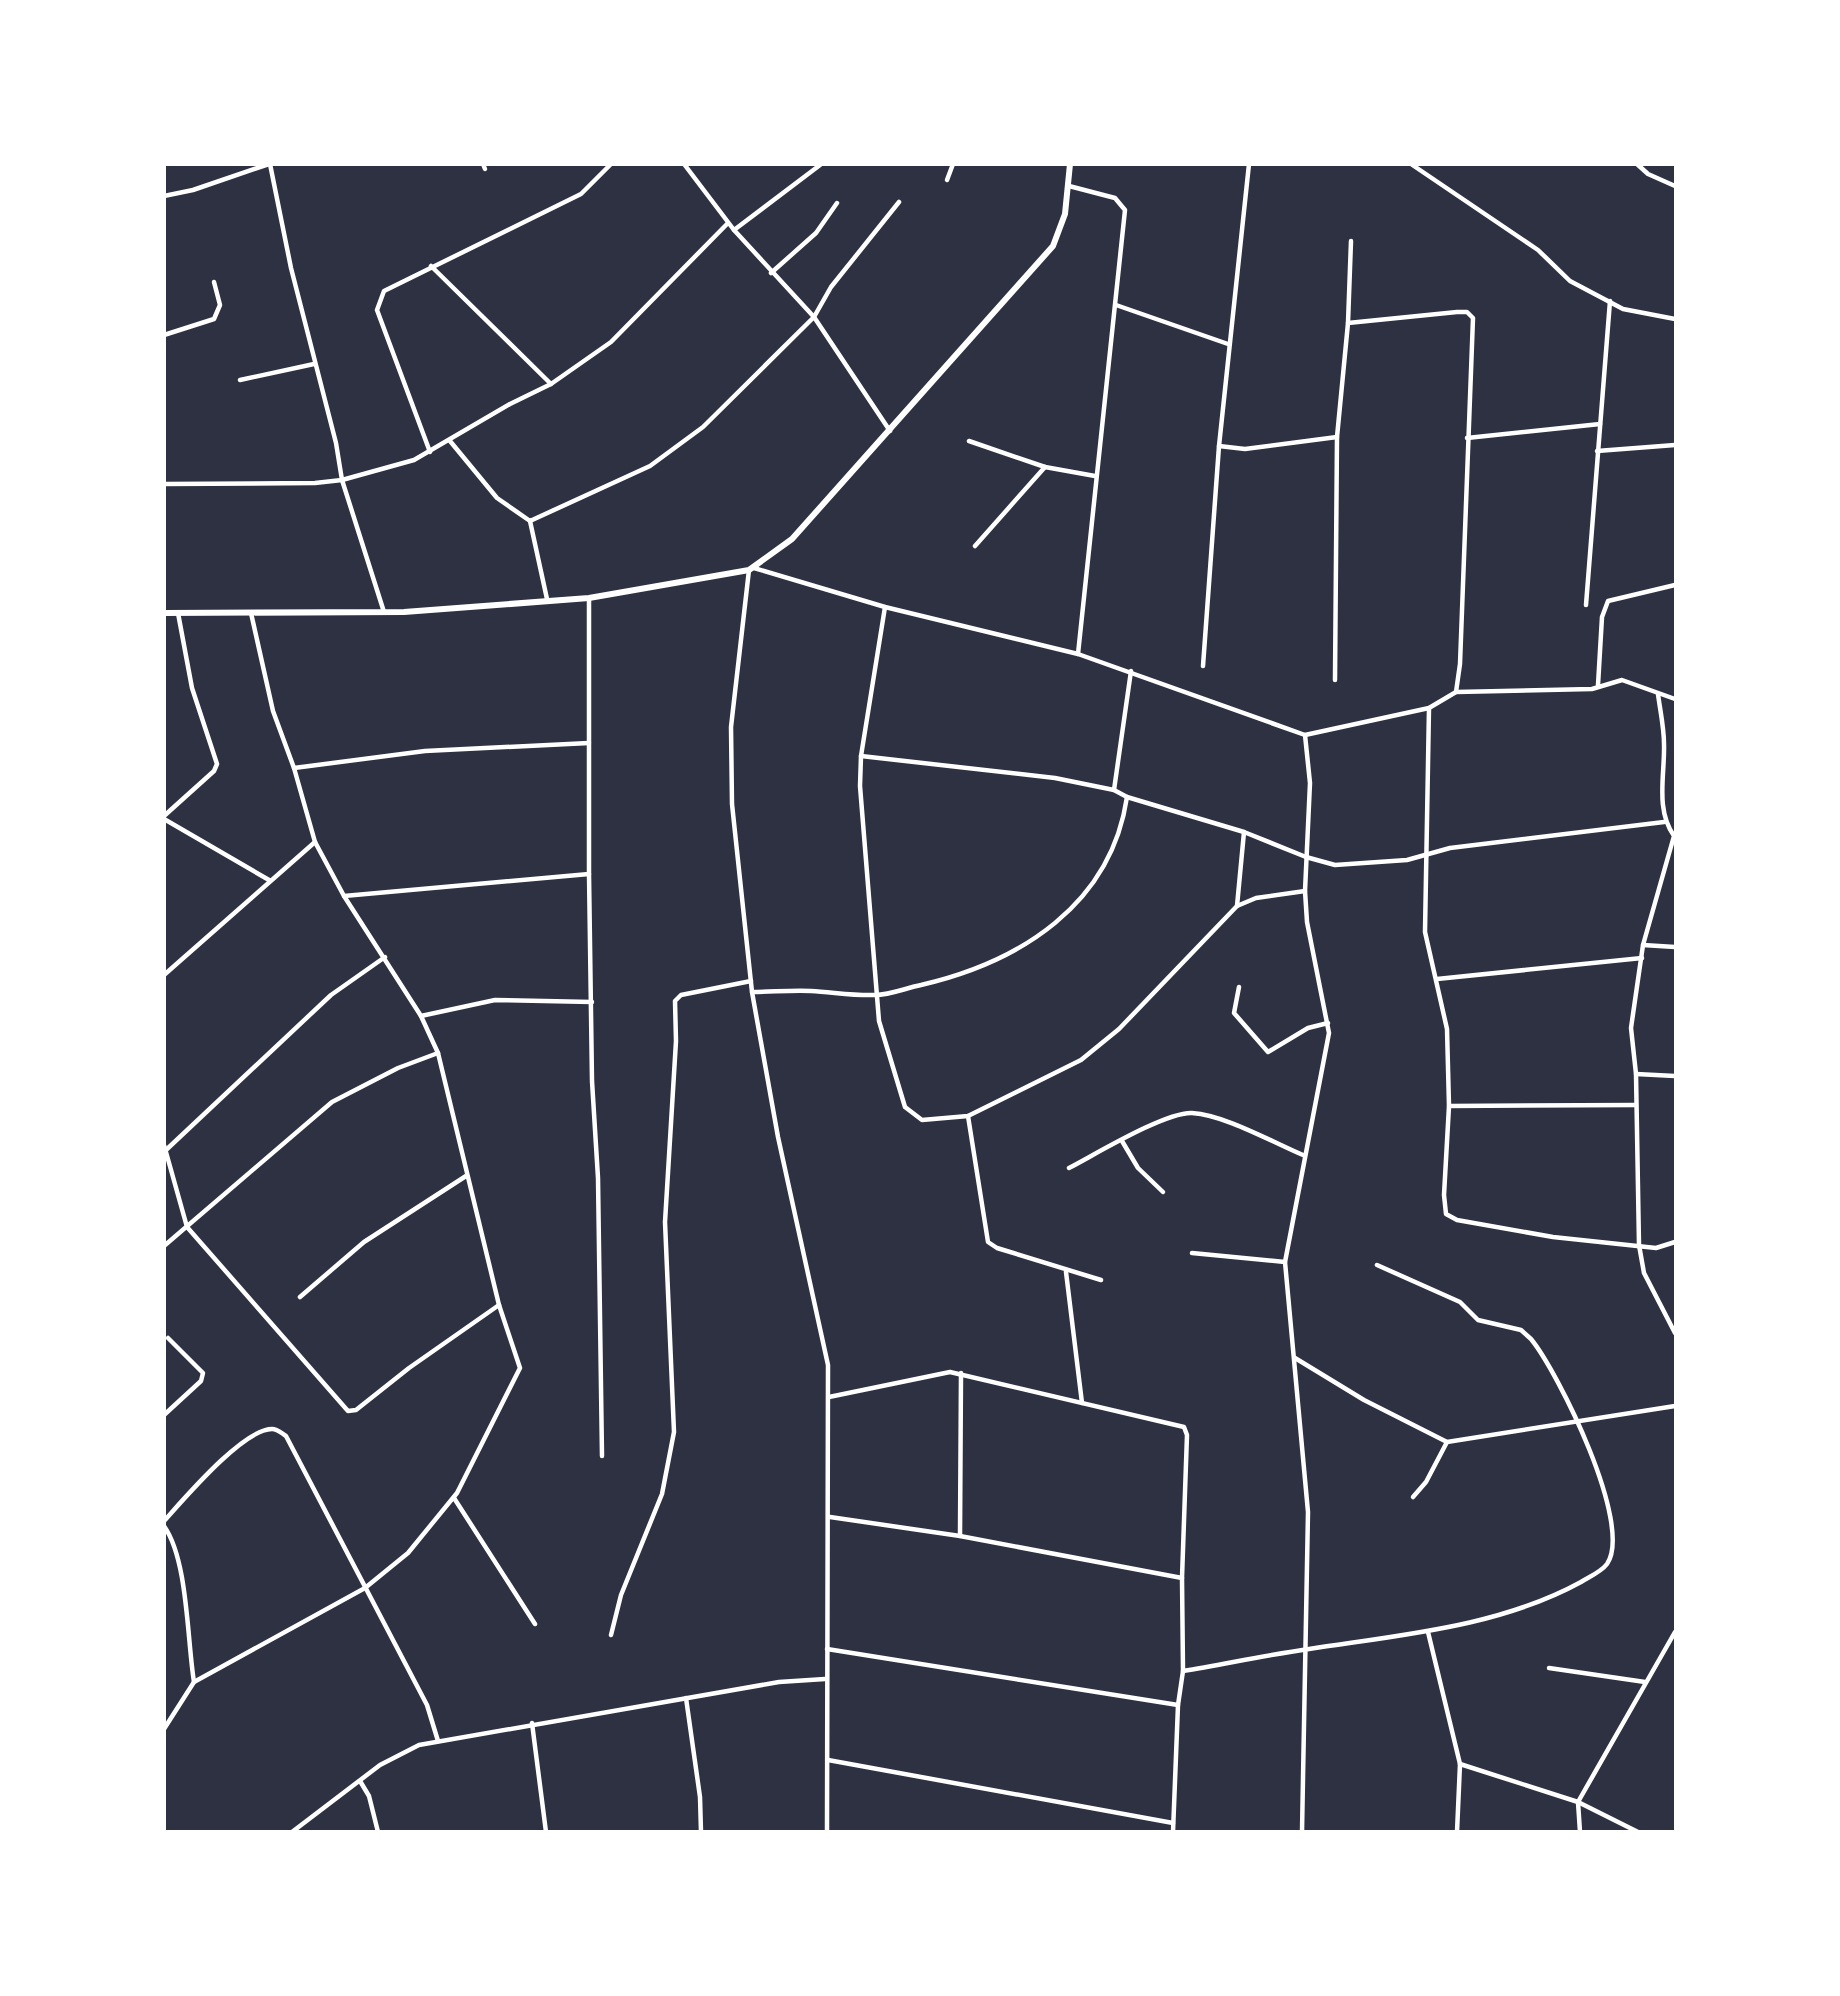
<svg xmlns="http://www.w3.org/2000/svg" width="1840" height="1996" font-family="Barlow,sans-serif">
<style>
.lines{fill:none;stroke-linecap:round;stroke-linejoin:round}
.minor{stroke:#fff;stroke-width:4.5}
.secondary{stroke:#fff;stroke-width:6}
</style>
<rect width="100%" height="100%" fill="#2d3142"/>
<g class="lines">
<g class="minor">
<polyline points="270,164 291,268 336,443 342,480 384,612"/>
<polyline points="483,164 485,169"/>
<polyline points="684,164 734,230 814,317 890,431"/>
<polyline points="1411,164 1538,250 1570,281 1623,309 1675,319"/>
<polyline points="1637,164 1648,174 1675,186"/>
<polyline points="947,180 953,164"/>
<polyline points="1069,186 1115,198 1125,210 1078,654"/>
<polyline points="164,196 193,190 269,164"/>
<polyline points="734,230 820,165"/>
<polyline points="431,266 551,384"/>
<polyline points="771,273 816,233 837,203"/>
<polyline points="1116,305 1228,344"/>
<polyline points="1348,323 1457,312 1467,312 1473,318 1460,664 1456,692"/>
<polyline points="164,335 214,319 220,305 214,282"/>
<polyline points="240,380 314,364"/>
<polyline points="1467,438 1600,424"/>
<polyline points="450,441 497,498 530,521 650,466 703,427 814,317 831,287 899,202"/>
<polyline points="969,441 1045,467 1095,476"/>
<polyline points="1219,446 1245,449 1337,437"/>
<polyline points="1597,451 1675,445"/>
<polyline points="430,452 377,310 384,291 581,194 611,164"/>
<polyline points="164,484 315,483 342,480 414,460 510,404 551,384 611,342 728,223"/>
<polyline points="530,521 547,599"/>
<polyline points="975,546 1045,467"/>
<polyline points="754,568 885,607 1078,654 1305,735 1429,708 1456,692 1592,689 1622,680 1675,699"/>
<polyline points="749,570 731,727 732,804 752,992 778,1137 828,1365 827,1832"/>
<polyline points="589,598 589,874 592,1081 598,1178 602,1456"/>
<polyline points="1586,605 1610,301"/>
<polyline points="885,607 861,756 860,786 879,1021 905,1107 922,1120 968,1116 1081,1060 1119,1029 1237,906 1256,898 1305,891"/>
<polyline points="1203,666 1219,446 1249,164"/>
<polyline points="1335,680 1337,437 1348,323 1351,241"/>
<polyline points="1598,685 1602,617 1608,601 1675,585"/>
<path d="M1658,694c2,16 6,33 6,50 1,31 -9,65 10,92l-31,109 -12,83 5,46 3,171 5,28 31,60"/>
<polyline points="1429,708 1425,932 1447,1029 1449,1106 1444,1195 1446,1214 1457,1220 1553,1237 1656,1248 1675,1242"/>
<polyline points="861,756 1055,778 1114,790 1127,797 1244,832 1306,857 1335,865 1407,860 1450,848 1664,822"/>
<polyline points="294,768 425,751 589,743"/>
<polyline points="1114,790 1131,671"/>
<polyline points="164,816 214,771 217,764 192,688 178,613"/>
<polyline points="164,819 269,880"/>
<polyline points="344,896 589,874"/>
<polyline points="1237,906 1244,832"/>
<polyline points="1643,945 1675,947"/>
<polyline points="164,975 315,842"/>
<polyline points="1437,979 1642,958"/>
<polyline points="1239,987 1234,1013 1268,1052 1308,1028 1328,1023"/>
<path d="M752,992c20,0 39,-2 59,-1 21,1 43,5 64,4 15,0 31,-7 46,-10 99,-23 190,-80 206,-188"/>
<polyline points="421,1016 495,1000 592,1002"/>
<polyline points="1636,1074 1675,1076"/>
<polyline points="1449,1106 1636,1105"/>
<polyline points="968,1116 988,1242 997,1248 1101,1280"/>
<polyline points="1122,1141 1138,1168 1163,1192"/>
<polyline points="164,1145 187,1227 348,1411 356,1410 409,1368 499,1305"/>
<polyline points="166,1150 331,995 385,957"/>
<path d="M1069,1168c27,-14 96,-56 123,-55 33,2 80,29 111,42"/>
<polyline points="164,1246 332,1102 398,1068 438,1053"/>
<polyline points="1192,1253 1285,1262"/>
<polyline points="1066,1272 1082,1403"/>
<polyline points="300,1297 364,1242 466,1176"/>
<polyline points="1295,1358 1364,1400 1447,1442 1675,1406"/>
<polyline points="829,1397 950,1372 1184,1427 1187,1435 1182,1578 1183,1671 1178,1705 1173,1832"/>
<polyline points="164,1415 201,1381 203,1373 168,1338"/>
<polyline points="1413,1497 1426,1482 1447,1442"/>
<polyline points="454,1498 535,1624"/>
<polyline points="830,1517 960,1536 1182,1578"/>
<path d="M164,1521c20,-22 79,-92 108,-92 6,0 9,4 14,7l141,269 11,36"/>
<path d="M164,1526c24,34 23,113 30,156"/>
<polyline points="960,1536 961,1373"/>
<polyline points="1428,1632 1460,1764 1457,1832"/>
<polyline points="611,1635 621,1595 662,1494 674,1432 665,1222 676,1041 675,1001 681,995 751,981"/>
<polyline points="827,1649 1178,1705"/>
<polyline points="1549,1668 1645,1682"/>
<path d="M1183,1671c42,-7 84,-16 126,-22 91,-14 190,-22 272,-67 8,-5 20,-10 26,-18 27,-39 -49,-192 -76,-225l-10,-9 -43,-10 -18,-18 -83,-37"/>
<polyline points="686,1698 700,1797 701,1832"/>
<polyline points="532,1723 546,1832"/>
<polyline points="164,1729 194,1682 365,1588 408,1553 457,1493 520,1368 499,1305 438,1053 421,1016 344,896 315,842 294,768 273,711 251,613"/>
<polyline points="828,1760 1173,1823"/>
<polyline points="1460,1764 1578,1802 1638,1832"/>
<polyline points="360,1781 369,1796 378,1832"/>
<polyline points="292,1832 380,1765 419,1745 779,1682 825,1679"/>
<polyline points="1302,1832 1308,1512 1285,1262 1329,1033 1307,922 1305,891 1310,783 1305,735"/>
<polyline points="1580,1832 1578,1802 1675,1632"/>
</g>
<polyline class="secondary" points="164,613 404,612 589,598 749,570 792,539 1053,246 1065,214 1070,164"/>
</g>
<rect width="1840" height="1996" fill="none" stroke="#ffffff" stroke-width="332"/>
</svg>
